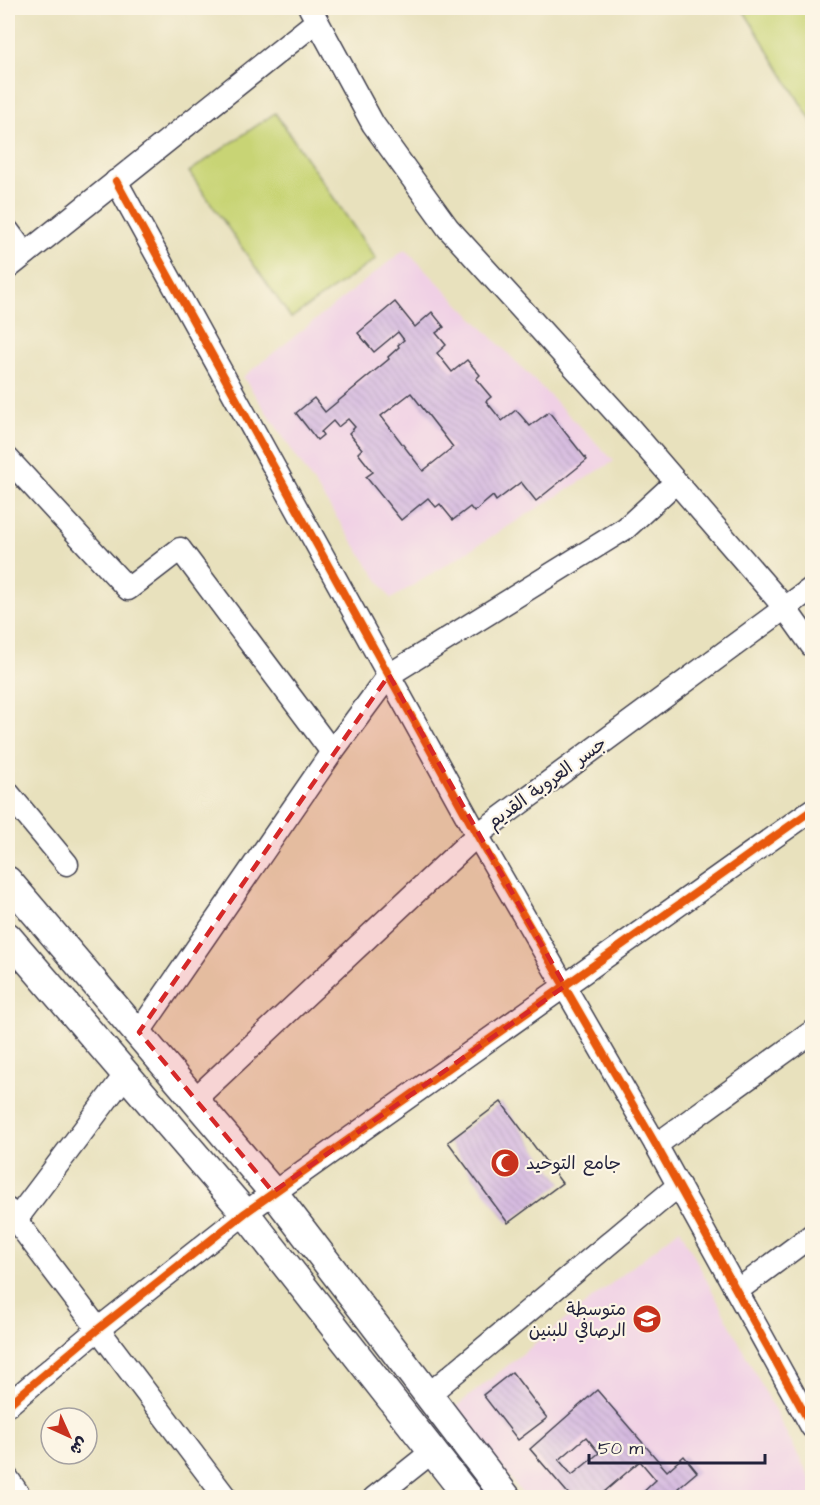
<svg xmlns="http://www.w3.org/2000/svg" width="820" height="1505" font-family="'Architects Daughter','Playpen Sans Arabic',sans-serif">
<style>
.built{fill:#f0d0e5}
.pitch{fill:#c8d475;stroke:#757b58;stroke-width:1.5}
.building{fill:url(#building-back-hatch);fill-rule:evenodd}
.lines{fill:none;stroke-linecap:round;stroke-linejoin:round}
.minor-casing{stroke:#403f4e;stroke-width:25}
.tertiary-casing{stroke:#403f4e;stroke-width:31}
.minor{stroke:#fff;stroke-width:22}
.tertiary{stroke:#fff;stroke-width:28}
.cycleway-casing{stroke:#fcf5e5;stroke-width:11}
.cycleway{stroke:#e8590c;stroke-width:8}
.marked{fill:#d62828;fill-opacity:0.2;stroke:#d62828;stroke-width:4.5;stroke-dasharray:12 8;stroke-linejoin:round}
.labels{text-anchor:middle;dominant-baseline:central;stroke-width:4.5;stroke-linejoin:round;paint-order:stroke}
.street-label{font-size:18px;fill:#22223b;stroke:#fcf5e5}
.poi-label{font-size:18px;fill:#22223b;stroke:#fcf5e5;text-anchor:start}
</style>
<defs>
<pattern id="building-back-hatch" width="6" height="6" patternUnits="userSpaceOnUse" patternTransform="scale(1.5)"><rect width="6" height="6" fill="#d4b8e0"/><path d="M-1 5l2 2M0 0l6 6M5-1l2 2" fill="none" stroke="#b69ec1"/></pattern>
</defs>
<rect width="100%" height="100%" fill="#fcf5e5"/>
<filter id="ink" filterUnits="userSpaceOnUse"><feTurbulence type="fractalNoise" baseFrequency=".0167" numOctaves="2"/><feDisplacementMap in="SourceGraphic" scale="12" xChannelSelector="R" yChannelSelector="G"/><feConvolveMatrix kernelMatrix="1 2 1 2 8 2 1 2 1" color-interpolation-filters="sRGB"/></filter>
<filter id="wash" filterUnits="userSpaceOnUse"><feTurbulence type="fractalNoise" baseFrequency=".008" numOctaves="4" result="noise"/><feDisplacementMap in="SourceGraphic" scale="24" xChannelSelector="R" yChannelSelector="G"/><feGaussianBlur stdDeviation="1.35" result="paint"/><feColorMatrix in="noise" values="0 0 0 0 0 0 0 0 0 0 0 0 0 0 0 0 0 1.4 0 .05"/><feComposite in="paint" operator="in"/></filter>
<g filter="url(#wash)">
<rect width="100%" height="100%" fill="#e8e1bd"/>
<g class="built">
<polygon points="405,249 614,461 391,599 243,377"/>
<polygon points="680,1229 812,1482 812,1497 525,1497 454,1408"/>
</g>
<g class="pitch">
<polygon points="742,8 812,8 812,122"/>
<polygon points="275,113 376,259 291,318 189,172"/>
</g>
<g id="blocks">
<g class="building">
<path d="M395,302l20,25 17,-15 12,15 -8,6 10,12 -9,8 15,19 15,-12 13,15 -4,4 15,18 -5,4 16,20 14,-11 14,16 19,-14 38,48 -51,41 -15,-19 -25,19 -3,-5 -19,16 -4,-5 -17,13 -13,-16 -4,3 -8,-9 -27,22 -35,-43 7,-5 -15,-19 4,-4 -13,-16 6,-6 -7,-8 -10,8 -5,-6 -12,11 2,3 -6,5 -21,-27 18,-15 11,14 64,-53 -1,-2 11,-10 -1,-2 6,-5 -6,-8 -24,20 -16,-19zM411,393l42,54 -30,24 -42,-55z"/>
<polygon points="501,1102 562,1183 508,1223 448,1142"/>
<polygon points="512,1372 547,1418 518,1440 483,1395"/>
<path d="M597,1390l70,81 17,-15 13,16 -19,16 8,10h-49l19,-18 -16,-19 -43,37h-25l-42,-49zM586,1437l13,16 -27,22 -13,-15z"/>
</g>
</g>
</g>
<g filter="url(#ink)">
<use href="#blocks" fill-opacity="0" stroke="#403f4e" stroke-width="1.5"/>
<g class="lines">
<g class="minor-casing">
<g id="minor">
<polyline points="310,8 373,124 448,228 628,426 785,608 812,646"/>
<polyline points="116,181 477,835 656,1145 812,1427"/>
<polyline points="8,231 25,254"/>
<polyline points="8,268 317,21"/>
<polyline points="8,459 128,589 180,549 332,752"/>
<polyline points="8,793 67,864"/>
<polyline points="139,1032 332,752 389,675 626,528 676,482"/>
<polyline points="195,1099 477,835 812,588"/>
<polyline points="656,1145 812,1032"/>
<polyline points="8,1210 226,1498"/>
<polyline points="15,1221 126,1074"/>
<polyline points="738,1290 812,1235"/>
<polyline points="428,1395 679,1185"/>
<polyline points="8,1405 97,1330 245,1213 812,810"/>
<polyline points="8,1479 21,1498"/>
<polyline points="374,1498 433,1451"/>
</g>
</g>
<g class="tertiary-casing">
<g id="tertiary">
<polyline points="8,881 273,1192 507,1498"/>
<polyline points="8,937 245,1213 469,1498"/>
</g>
</g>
<use href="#minor" class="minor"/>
<use href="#tertiary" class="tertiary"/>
<g class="cycleway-casing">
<g id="cycleway">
<polyline points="116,181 477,835 656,1145 812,1427"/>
<polyline points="8,1405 97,1330 245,1213 812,810"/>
</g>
</g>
<use href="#cycleway" class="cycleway"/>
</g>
</g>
<path class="marked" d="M389,675l176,311 -292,206 -134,-160z"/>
<defs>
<g id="mosque-disc" transform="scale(1.5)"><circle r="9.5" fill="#c8321e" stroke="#fcf5e5"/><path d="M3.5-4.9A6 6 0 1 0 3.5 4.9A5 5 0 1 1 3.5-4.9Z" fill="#fff"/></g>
<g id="school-disc" transform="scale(1.5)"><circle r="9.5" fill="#c8321e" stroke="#fcf5e5"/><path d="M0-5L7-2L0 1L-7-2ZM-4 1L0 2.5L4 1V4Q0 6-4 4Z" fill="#fff"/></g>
</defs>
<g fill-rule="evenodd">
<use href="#mosque-disc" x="505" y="1163"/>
<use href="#school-disc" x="647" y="1319"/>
</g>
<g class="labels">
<g class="street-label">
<text transform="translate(547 783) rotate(-36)">جسر العروبة القديم</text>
</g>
<g class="poi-label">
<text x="526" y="1163">جامع التوحيد</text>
<text x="626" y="1309" text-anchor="end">متوسطة<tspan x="626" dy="21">الرصافي للبنين</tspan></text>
</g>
</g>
<rect width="820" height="1505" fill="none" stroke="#fcf5e5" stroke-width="30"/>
<g transform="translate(69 1436) rotate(135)"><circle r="28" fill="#fcf5e5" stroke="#a5a1a1" stroke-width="1.5"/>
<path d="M0-4.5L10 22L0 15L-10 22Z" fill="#c8321e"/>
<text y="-9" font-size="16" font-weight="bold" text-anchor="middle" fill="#22223b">ش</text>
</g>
<path d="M589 1454v9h176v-9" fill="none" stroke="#22223b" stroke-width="3"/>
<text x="598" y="1454" font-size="18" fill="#22223b" stroke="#fcf5e5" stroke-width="4.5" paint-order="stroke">50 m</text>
</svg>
